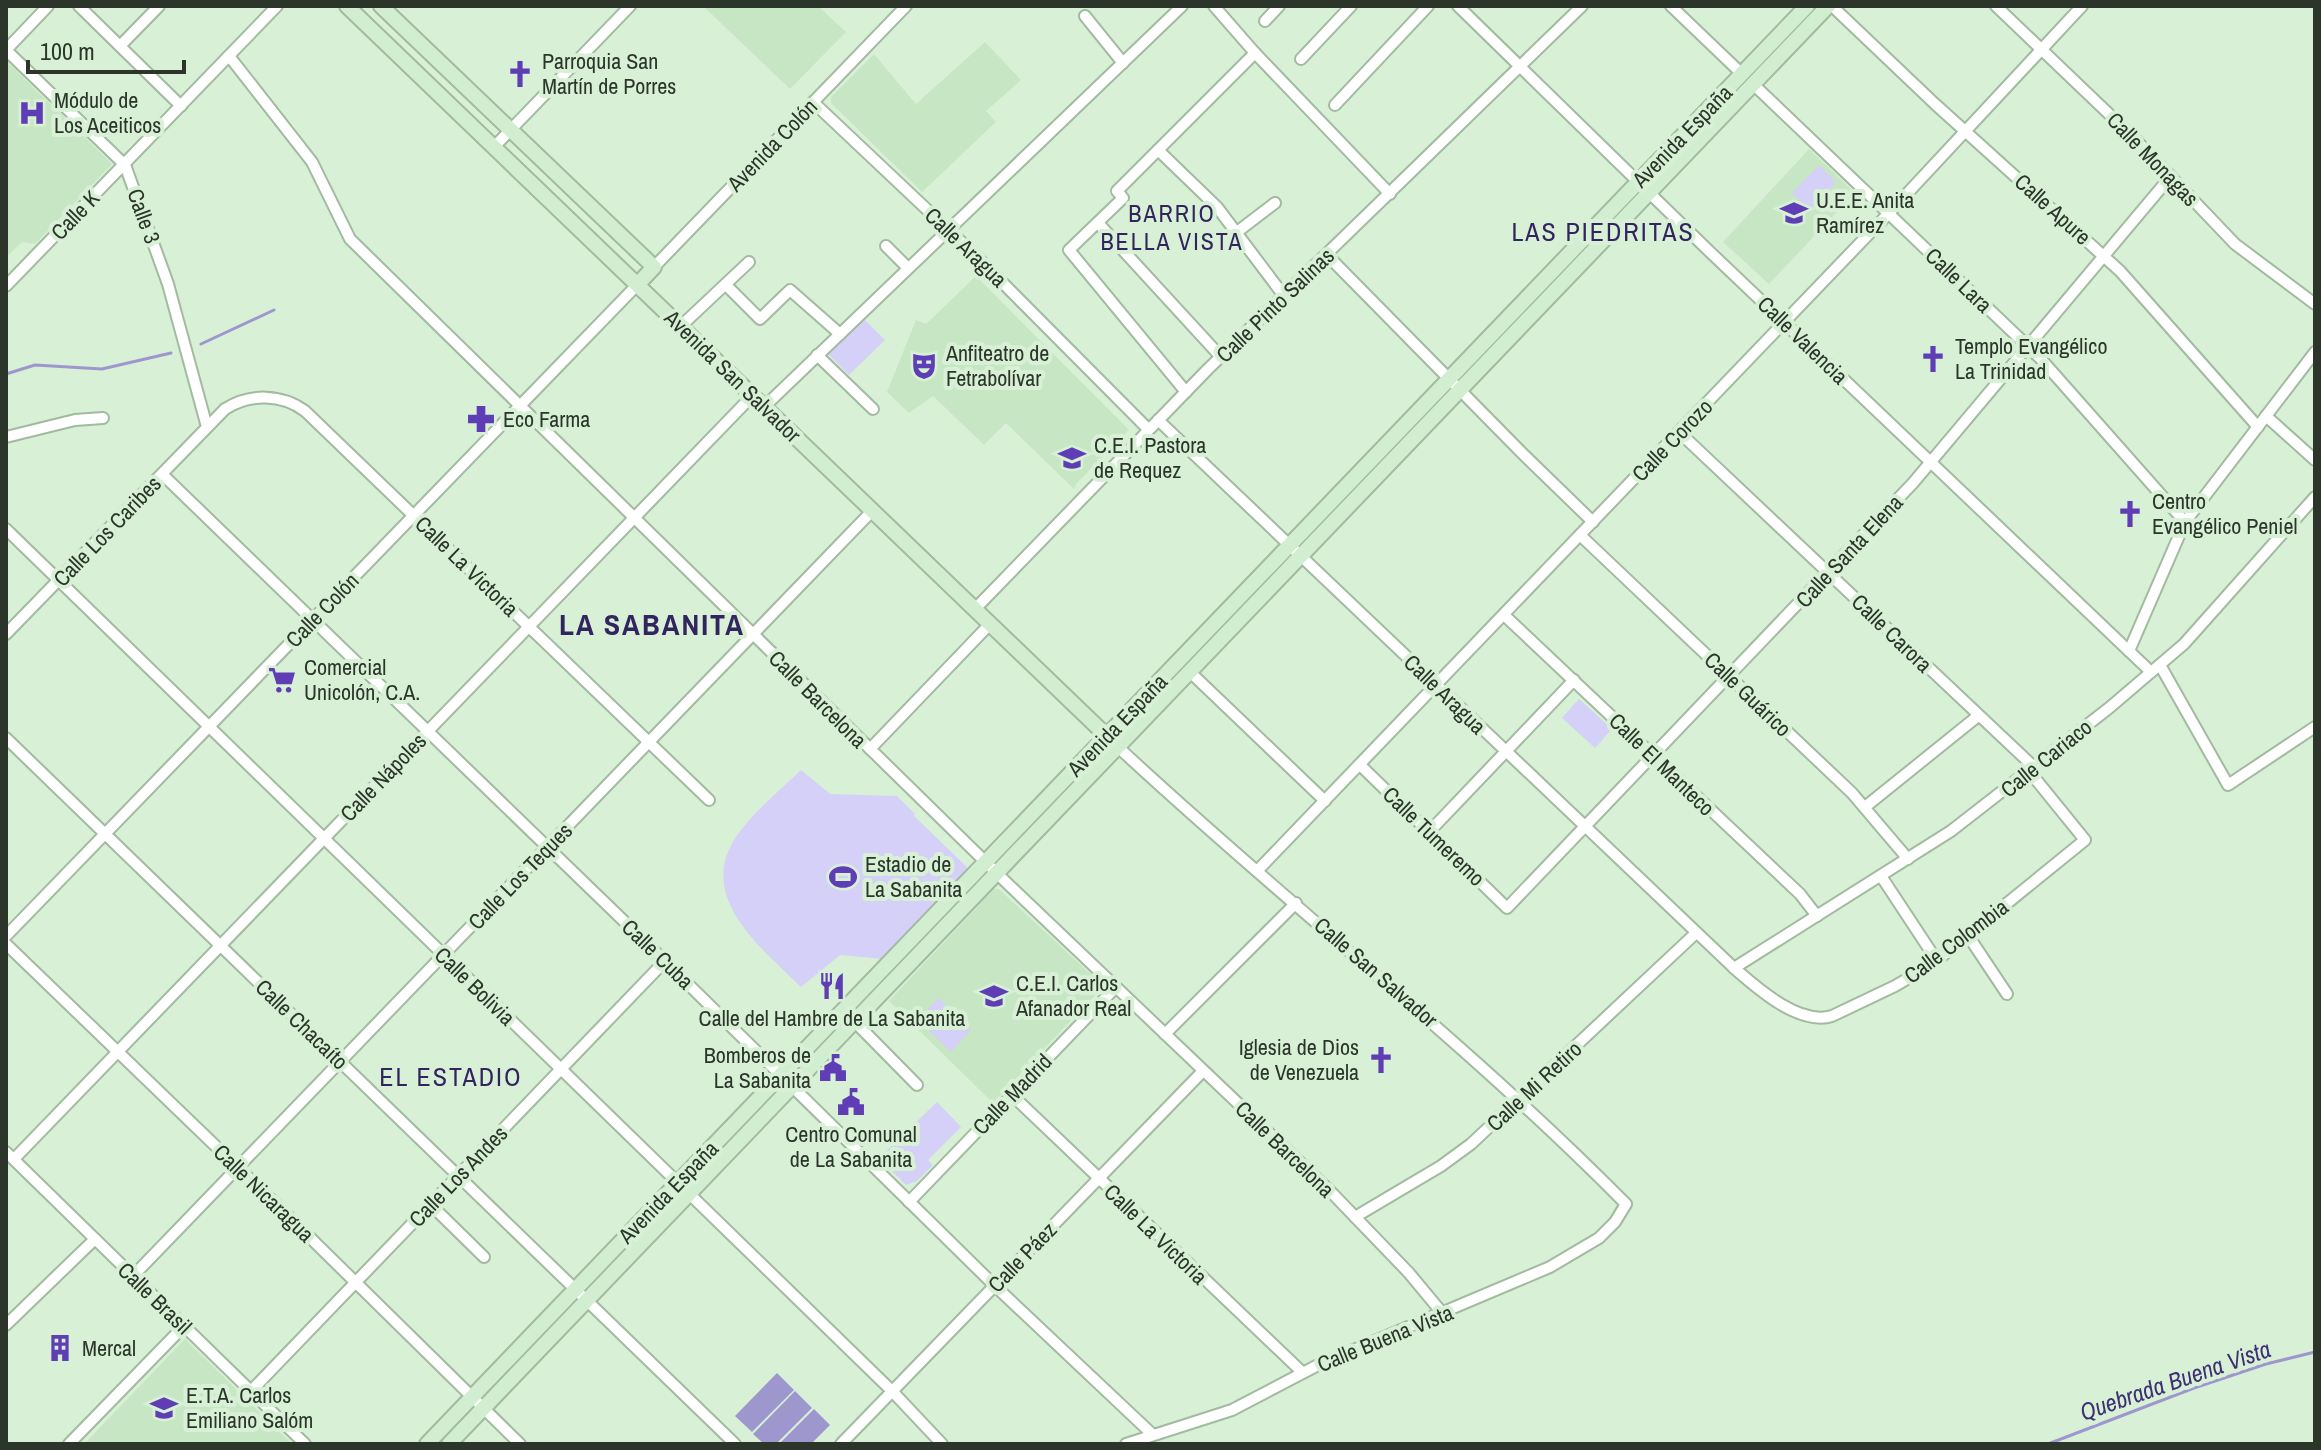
<svg xmlns="http://www.w3.org/2000/svg" width="2321" height="1450" font-family="'Archivo Narrow',sans-serif">
<style>
.built{fill:#c7e6c4}
.green{fill:#d4d0f8}
.water{fill:#9e97ce}
.lines{fill:none;stroke-linecap:round;stroke-linejoin:round}
.stream{stroke:#9e97ce;stroke-width:3}
.street-casing{stroke:#a2ba9f;stroke-width:14}
.secondary-casing{stroke:#a2ba9f;stroke-width:18}
.street{stroke:#fff;stroke-width:10}
.secondary{stroke:#d1eed0;stroke-width:14}
.labels{text-anchor:middle;dominant-baseline:central;stroke-width:8;stroke-linejoin:round;paint-order:stroke}
.poi-label{font-size:22px;fill:#2b352a;stroke:#d8f1d6;text-anchor:start}
.street-label{font-size:22px;fill:#2b352a;stroke:#d8f1d6}
.neighbourhood-label{font-size:24px;letter-spacing:2px;fill:#32245e;stroke:#d8f1d6}
.water-label{font-size:24px;font-style:italic;fill:#3f3073;stroke:#d8f1d6}
.quarter-label{font-size:26px;letter-spacing:2px;fill:#32245e;stroke:#d8f1d6}
.district-label{font-size:30px;font-weight:bold;letter-spacing:2px;fill:#32245e;stroke:#d8f1d6}
</style>
<rect width="100%" height="100%" fill="#d8f1d6"/>
<g class="built">
<polygon points="703,6 818,6 846,32 790,89"/>
<polygon points="985,42 1021,80 986,111 996,122 922,192 831,103 831,97 874,54 916,104"/>
<polygon points="6,61 112,164 35,244 22,242 6,257"/>
<polygon points="1809,149 1855,193 1769,284 1723,242"/>
<polygon points="976,276 1129,430 1076,484 1074,489 1006,423 984,445 933,396 909,413 887,392 916,320 926,324"/>
<polygon points="994,889 999,889 1099,982 1099,991 993,1103 889,1001"/>
<polygon points="185,1339 232,1385 292,1444 84,1444"/>
</g>
<g class="green">
<polygon points="1819,165 1836,182 1809,210 1792,193"/>
<polygon points="863,318 885,340 849,375 827,353"/>
<polygon points="1579,699 1612,729 1595,748 1562,718"/>
<path d="M801,770l29,24 67,2 18,18 -1,2 56,54 -88,89 -42,-4 -39,32c-38,-38 -106,-89 -65,-150 17,-25 43,-46 65,-67z"/>
<polygon points="938,998 971,1029 951,1052 918,1020"/>
<polygon points="937,1102 961,1127 928,1160 933,1165 917,1181 906,1185 879,1158"/>
</g>
<g class="water">
<polygon points="777,1373 794,1390 752,1432 735,1416"/>
<polygon points="795,1391 812,1408 776,1444 764,1444 753,1434"/>
<polygon points="814,1409 830,1425 811,1444 779,1444"/>
</g>
<g class="lines">
<g class="stream">
<polyline points="201,344 274,310"/>
<polyline points="6,374 35,365 102,369 171,353"/>
<polyline points="2048,1444 2194,1388 2266,1364 2315,1352"/>
</g>
<g class="street-casing">
<g id="street">
<polyline points="79,6 181,106"/>
<polyline points="1214,6 1255,53 1390,194"/>
<polyline points="1458,6 1710,252 2151,672"/>
<polyline points="1671,6 1742,74"/>
<polyline points="1832,6 1935,104 2120,271 2258,427"/>
<polyline points="1996,6 2132,136 2235,244 2315,304"/>
<polyline points="1085,16 1123,63"/>
<polyline points="1265,21 1279,6"/>
<polyline points="120,46 159,6"/>
<polyline points="6,50 125,165 168,284 207,427"/>
<polyline points="6,50 48,6"/>
<polyline points="229,56 312,162 350,239 1010,886 1332,1193 1409,1273 1443,1314"/>
<polyline points="1301,59 1351,6"/>
<polyline points="1753,84 2040,358 2185,522"/>
<polyline points="813,102 973,253 1148,429"/>
<polyline points="1335,105 1428,6"/>
<polyline points="494,147 630,6"/>
<polyline points="1158,150 1217,207 1284,296"/>
<polyline points="1098,223 1221,357"/>
<polyline points="1237,232 1275,203"/>
<polyline points="886,246 908,268"/>
<polyline points="1327,255 1523,454 1593,522"/>
<polyline points="654,267 906,6"/>
<polyline points="726,285 760,319 790,290 840,334"/>
<polyline points="6,286 277,6"/>
<polyline points="681,326 749,262"/>
<polyline points="817,355 873,409"/>
<polyline points="1186,392 1069,250 1123,198 1117,191 1255,53"/>
<polyline points="765,406 1182,6"/>
<polyline points="2266,416 2315,460"/>
<path d="M1158,420l576,548c23,20 65,58 98,48l63,-30 36,-21 154,-125 -56,-69"/>
<polyline points="1679,432 2034,767"/>
<polyline points="6,437 75,420 103,418"/>
<polyline points="162,474 630,927 994,1285 1152,1434"/>
<polyline points="6,529 892,1391 942,1444"/>
<polyline points="1580,535 1852,793 1908,859"/>
<polyline points="975,609 1208,369 1582,6"/>
<polyline points="1504,615 1800,894 1817,916"/>
<path d="M6,634l219,-225c25,-16 57,-15 80,2l404,389"/>
<polyline points="2129,651 2185,522 2315,352"/>
<polyline points="2160,665 2228,785 2315,727"/>
<polyline points="1190,672 1325,801"/>
<polyline points="6,738 735,1444"/>
<path d="M1118,747c167,156 347,294 508,457l-11,18 -16,16 -49,29 -232,98 -86,45 -106,34"/>
<polyline points="870,749 990,624"/>
<polyline points="1360,765 1507,908 1913,483 2171,176"/>
<polyline points="1865,807 1978,716"/>
<polyline points="1429,832 1574,680"/>
<polyline points="1258,870 1889,213 2082,6"/>
<polyline points="1881,876 1937,961"/>
<polyline points="1967,934 2007,994"/>
<polyline points="6,936 638,284"/>
<polyline points="6,944 284,1212 520,1444"/>
<polyline points="1734,968 1951,831 2109,708 2184,644 2315,497"/>
<polyline points="854,1021 917,1085"/>
<polyline points="1165,1034 1296,903"/>
<polyline points="1012,1095 1302,1372"/>
<polyline points="6,1152 305,1444"/>
<polyline points="14,1159 753,395"/>
<polyline points="909,1202 1116,987"/>
<polyline points="430,1204 484,1257"/>
<polyline points="1355,1217 1441,1166 1471,1144 1696,933"/>
<polyline points="133,1276 873,510"/>
<polyline points="6,1325 95,1239"/>
<polyline points="251,1391 665,961"/>
<polyline points="69,1444 184,1326"/>
<polyline points="841,1444 1203,1071"/>
</g>
</g>
<g class="secondary-casing">
<g id="secondary">
<polyline points="347,6 1112,741"/>
<polyline points="381,6 654,267 638,284"/>
<polyline points="427,1444 1807,6"/>
<polyline points="449,1444 1828,6"/>
</g>
</g>
<use href="#street" class="street"/>
<use href="#secondary" class="secondary"/>
</g>
<defs>
<g id="church-bare" transform="scale(2.16)"><path d="M-1.2-6h2.4v3.5h3.3v2.4h-3.3V6h-2.4V-.1h-3.3v-2.4h3.3Z" fill="#5e3db5" stroke="#d8f1d6" stroke-width="2.5" paint-order="stroke"/></g>
<g id="hospital-bare" transform="scale(2.16)"><path d="M-5-5h3v3.5h4V-5h3V5h-3V1.5h-4V5h-3Z" fill="#5e3db5" stroke="#d8f1d6" stroke-width="2.5" paint-order="stroke"/></g>
<g id="school-bare" transform="scale(2.16)"><path d="M0-5L7-2L0 1L-7-2ZM-4 1L0 2.5L4 1V4Q0 6-4 4Z" fill="#5e3db5" stroke="#d8f1d6" stroke-width="2.5" paint-order="stroke"/></g>
<g id="theatre-bare" transform="scale(2.16)"><path d="M-5-5.5Q0-4 5-5.5V0Q5 5 0 6Q-5 5-5 0ZM-3.3-2.5H-1v1.5H-3.3ZM1-2.5H3.3v1.5H1ZM-2.8 1Q0 5.5 2.8 1Z" fill="#5e3db5" stroke="#d8f1d6" stroke-width="2.5" paint-order="stroke"/></g>
<g id="pharmacy-bare" transform="scale(2.16)"><path d="M-2-6h4v4h4v4h-4v4h-4v-4h-4v-4h4Z" fill="#5e3db5" stroke="#d8f1d6" stroke-width="2.5" paint-order="stroke"/></g>
<g id="supermarket-bare" transform="scale(2.16)"><path d="M-6-5.5h2.5l.6 2H6L4.5 2H-2.5L-4.4-4H-6ZM-1.5 3.2a1.3 1.3 0 1 0 .1 0ZM3 3.2a1.3 1.3 0 1 0 .1 0Z" fill="#5e3db5" stroke="#d8f1d6" stroke-width="2.5" paint-order="stroke"/></g>
<g id="stadium-bare" transform="scale(2.16)"><path d="M0-5a6.5 5 0 1 0 0 10a6.5 5 0 1 0 0-10ZM-3.5-1.8h7v3.6h-7Z" fill="#5e3db5" stroke="#d8f1d6" stroke-width="2.5" paint-order="stroke"/></g>
<g id="restaurant-bare" transform="scale(2.16)"><path d="M-5-6h1v4h1v-4h1v4h1v-4h1v5L-1.5 .5V6h-2V.5L-5-1ZM5-6V6H3V1.5H1.5Q1.5-4 5-6Z" fill="#5e3db5" stroke="#d8f1d6" stroke-width="2.5" paint-order="stroke"/></g>
<g id="civic-bare" transform="scale(2.16)"><path d="M-.6-6.5H3V-4.5H.6V-3L4-1V1h2V6H-6V1h2V-1L-.6-3ZM-1.2 2.5V6h2.4V2.5Z" fill="#5e3db5" stroke="#d8f1d6" stroke-width="2.5" paint-order="stroke"/></g>
<g id="building-bare" transform="scale(2.16)"><path d="M-4-6H4V6H1V3H-1V6H-4ZM-2.5-4.3h1.7v1.8h-1.7ZM.8-4.3h1.7v1.8H.8ZM-2.5-1h1.7V.8h-1.7ZM.8-1h1.7V.8H.8Z" fill="#5e3db5" stroke="#d8f1d6" stroke-width="2.5" paint-order="stroke"/></g>
</defs>
<g fill-rule="evenodd">
<use href="#church-bare" x="520" y="74"/>
<use href="#hospital-bare" x="32" y="113"/>
<use href="#school-bare" x="1794" y="213"/>
<use href="#church-bare" x="1933" y="359"/>
<use href="#theatre-bare" x="924" y="366"/>
<use href="#pharmacy-bare" x="481" y="419"/>
<use href="#school-bare" x="1072" y="458"/>
<use href="#church-bare" x="2130" y="514"/>
<use href="#supermarket-bare" x="282" y="680"/>
<use href="#stadium-bare" x="843" y="877"/>
<use href="#restaurant-bare" x="832" y="986"/>
<use href="#school-bare" x="994" y="996"/>
<use href="#church-bare" x="1381" y="1060"/>
<use href="#civic-bare" x="833" y="1068"/>
<use href="#civic-bare" x="851" y="1102"/>
<use href="#building-bare" x="60" y="1348"/>
<use href="#school-bare" x="164" y="1408"/>
</g>
<g class="labels">
<g class="poi-label">
<text x="542" y="61">Parroquia San<tspan x="542" dy="25">Martín de Porres</tspan></text>
<text x="54" y="100">Módulo de<tspan x="54" dy="25">Los Aceiticos</tspan></text>
<text x="1816" y="200">U.E.E. Anita<tspan x="1816" dy="25">Ramírez</tspan></text>
<text x="1955" y="346">Templo Evangélico<tspan x="1955" dy="25">La Trinidad</tspan></text>
<text x="946" y="353">Anfiteatro de<tspan x="946" dy="25">Fetrabolívar</tspan></text>
<text x="503" y="419">Eco Farma</text>
<text x="1094" y="445">C.E.I. Pastora<tspan x="1094" dy="25">de Requez</tspan></text>
<text x="2152" y="501">Centro<tspan x="2152" dy="25">Evangélico Peniel</tspan></text>
<text x="304" y="667">Comercial<tspan x="304" dy="25">Unicolón, C.A.</tspan></text>
<text x="865" y="864">Estadio de<tspan x="865" dy="25">La Sabanita</tspan></text>
<text x="1016" y="983">C.E.I. Carlos<tspan x="1016" dy="25">Afanador Real</tspan></text>
<text x="832" y="1018" text-anchor="middle">Calle del Hambre de La Sabanita</text>
<text x="1359" y="1047" text-anchor="end">Iglesia de Dios<tspan x="1359" dy="25">de Venezuela</tspan></text>
<text x="811" y="1055" text-anchor="end">Bomberos de<tspan x="811" dy="25">La Sabanita</tspan></text>
<text x="851" y="1134" text-anchor="middle">Centro Comunal<tspan x="851" dy="25">de La Sabanita</tspan></text>
<text x="82" y="1348">Mercal</text>
<text x="186" y="1395">E.T.A. Carlos<tspan x="186" dy="25">Emiliano Salóm</tspan></text>
</g>
<g class="street-label">
<text transform="translate(1682 136) rotate(-46)">Avenida España</text>
<text transform="translate(772 145) rotate(-46)">Avenida Colón</text>
<text transform="translate(2153 159) rotate(46)">Calle Monagas</text>
<text transform="translate(2053 209) rotate(42)">Calle Apure</text>
<text transform="translate(75 215) rotate(-46)">Calle K</text>
<text transform="translate(144 216) rotate(70)">Calle 3</text>
<text transform="translate(966 247) rotate(44)">Calle Aragua</text>
<text transform="translate(1959 280) rotate(44)">Calle Lara</text>
<text transform="translate(1275 305) rotate(-44)">Calle Pinto Salinas</text>
<text transform="translate(1803 340) rotate(44)">Calle Valencia</text>
<text transform="translate(733 376) rotate(44)">Avenida San Salvador</text>
<text transform="translate(1672 440) rotate(-46)">Calle Corozo</text>
<text transform="translate(107 531) rotate(-46)">Calle Los Caribes</text>
<text transform="translate(1849 551) rotate(-47)">Calle Santa Elena</text>
<text transform="translate(467 566) rotate(44)">Calle La Victoria</text>
<text transform="translate(322 610) rotate(-46)">Calle Colón</text>
<text transform="translate(1892 633) rotate(44)">Calle Carora</text>
<text transform="translate(1445 694) rotate(44)">Calle Aragua</text>
<text transform="translate(1748 694) rotate(44)">Calle Guárico</text>
<text transform="translate(818 699) rotate(45)">Calle Barcelona</text>
<text transform="translate(1117 725) rotate(-46)">Avenida España</text>
<text transform="translate(2046 758) rotate(-39)">Calle Cariaco</text>
<text transform="translate(1662 764) rotate(44)">Calle El Manteco</text>
<text transform="translate(383 777) rotate(-46)">Calle Nápoles</text>
<text transform="translate(1434 836) rotate(44)">Calle Tumeremo</text>
<text transform="translate(520 876) rotate(-46)">Calle Los Teques</text>
<text transform="translate(1956 941) rotate(-37)">Calle Colombia</text>
<text transform="translate(658 954) rotate(44)">Calle Cuba</text>
<text transform="translate(1376 972) rotate(41)">Calle San Salvador</text>
<text transform="translate(475 986) rotate(44)">Calle Bolivia</text>
<text transform="translate(302 1024) rotate(44)">Calle Chacaíto</text>
<text transform="translate(1534 1086) rotate(-43)">Calle Mi Retiro</text>
<text transform="translate(1012 1094) rotate(-46)">Calle Madrid</text>
<text transform="translate(1285 1149) rotate(44)">Calle Barcelona</text>
<text transform="translate(458 1176) rotate(-46)">Calle Los Andes</text>
<text transform="translate(668 1192) rotate(-46)">Avenida España</text>
<text transform="translate(264 1193) rotate(44)">Calle Nicaragua</text>
<text transform="translate(1156 1234) rotate(44)">Calle La Victoria</text>
<text transform="translate(1022 1257) rotate(-46)">Calle Páez</text>
<text transform="translate(155 1298) rotate(44)">Calle Brasil</text>
<text transform="translate(1385 1338) rotate(-22)">Calle Buena Vista</text>
</g>
<g class="neighbourhood-label">
<text x="1172" y="213">BARRIO<tspan x="1172" dy="28">BELLA VISTA</tspan></text>
</g>
<g class="water-label">
<text transform="translate(2175 1380) rotate(-19)">Quebrada Buena Vista</text>
</g>
<g class="quarter-label">
<text x="1603" y="231">LAS PIEDRITAS</text>
<text x="451" y="1076">EL ESTADIO</text>
</g>
<g class="district-label">
<text x="652" y="624">LA SABANITA</text>
</g>
</g>
<rect width="2321" height="1450" fill="none" stroke="#2b352a" stroke-width="16"/>
<path d="M28 60v12h156v-12" fill="none" stroke="#2b352a" stroke-width="4"/>
<text x="40" y="60" font-size="24" fill="#2b352a" stroke="#d8f1d6" stroke-width="6" paint-order="stroke">100 m</text>
</svg>
